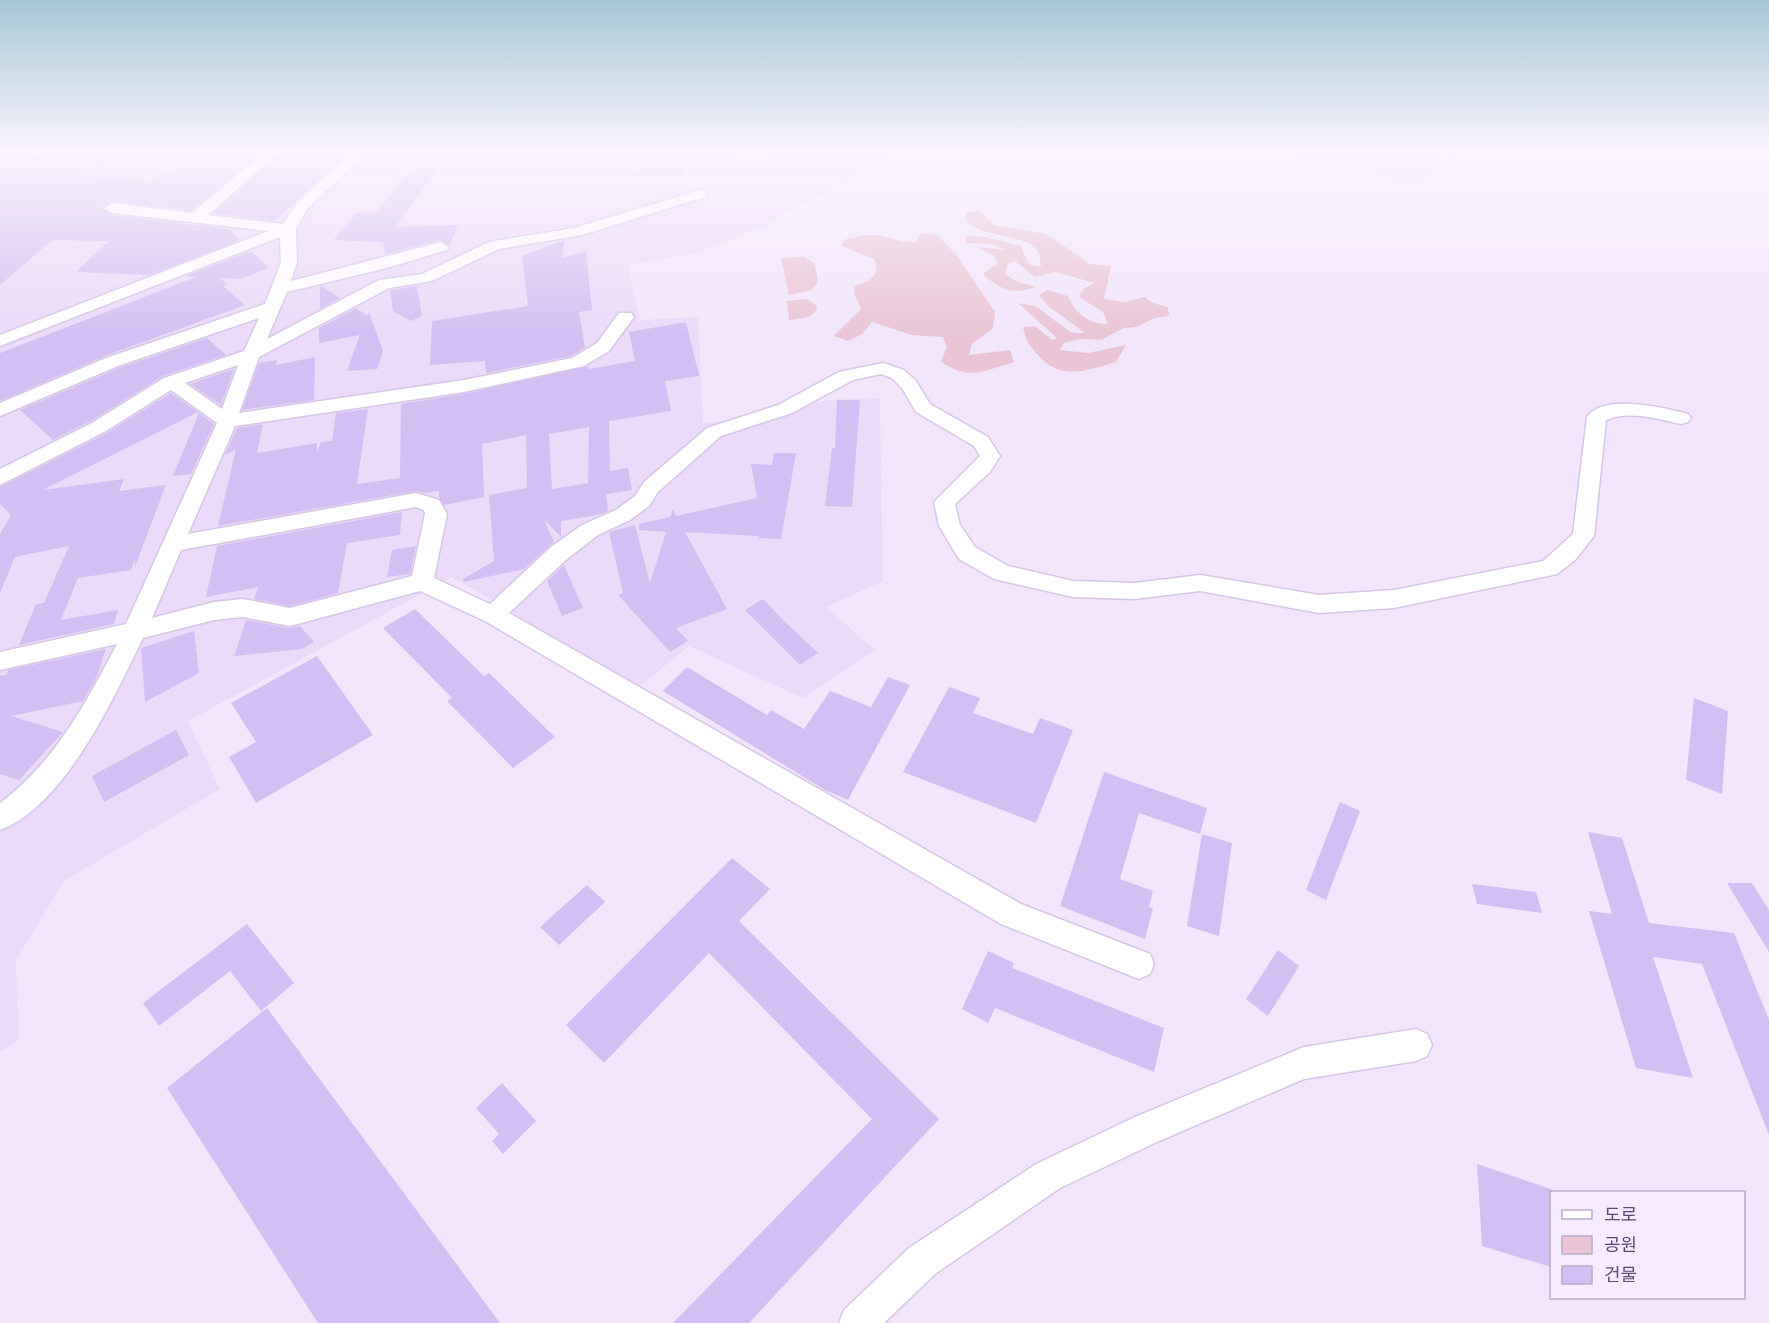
<svg xmlns="http://www.w3.org/2000/svg" width="1769" height="1323" font-family="Karla,'Noto Sans KR',sans-serif">
<style>
.residential{fill:#ebdaf9}
.green{fill:#eac4d4}
.building{fill:#d2bef2;fill-rule:evenodd}
.lines{fill:none;stroke-linecap:round;stroke-linejoin:round}
.minor-casing{stroke:#d5c6e6;stroke-width:3}
.minor{fill:#fff;fill-rule:evenodd}
</style>
<rect width="100%" height="100%" fill="#f3e6fc"/>
<g class="residential">
<polygon points="0,151 889,151 885,161 760,228 694,254 628,265 640,320 698,317 703,424 829,400 880,398 883,581 826,607 875,650 803,698 689,646 639,687 452,577 188,721 220,789 64,881 16,960 19,1040 0,1052"/>
<polygon points="1277,151 1350,151 1440,156 1456,168 1410,183 1298,158"/>
</g>
<g class="green">
<path d="M980,211l14,14 52,9 44,30 21,2 -7,33 21,3 20,-5 8,6 15,4 1,9 -14,2 -19,9 -12,1 -23,12 -21,-1 -16,4 -4,7 28,3 38,-8 -10,17c-32,9 -56,20 -81,-10 -7,-9 -10,-14 -12,-25l12,-1 17,14 5,-2 -39,-35 17,3 37,27h13l-37,-27 -9,-11 9,-5 20,6c8,18 21,28 40,28l-5,-12 -24,-15 4,-8 12,-6 -40,-11 -20,5 -20,-16 -7,2 -3,11 13,8 18,5c-22,8 -37,3 -53,-13l15,-11 -4,-7 -17,-9 31,3 -18,-6 -23,-1 -2,-7 21,1 35,9 8,19 12,2c-1,-5 -1,-14 -5,-18 -10,-14 -52,-11 -70,-28v-9z"/>
<path d="M921,233l16,2 18,18 40,59 -2,16 -21,16 -3,11 41,-5 4,12c-31,9 -44,19 -73,0l6,-15 -4,-10 -31,-2 -40,-13 -10,12 -14,7 -14,-5 27,-27 -7,-16 1,-7c14,-4 27,-11 19,-27l-32,-13 1,-6c13,-3 25,-7 39,-4 13,3 20,7 34,6z"/>
<polygon points="805,257 815,264 818,282 812,290 789,295 781,258"/>
<polygon points="806,299 816,305 817,310 809,317 789,320 787,301"/>
</g>
<g class="building">
<polygon points="40,151 124,151 85,176 155,180 183,159 208,161 220,151 262,151 191,211 112,201 102,207 112,215 229,229 240,240 149,275 76,272 109,241 52,240 0,285 0,159 29,159"/>
<polygon points="282,151 348,153 275,221 213,213"/>
<polygon points="426,151 450,151 395,227 458,225 450,245 440,240 385,254 383,242 334,240 356,213 375,213"/>
<polygon points="640,151 689,151 682,176 632,176"/>
<polygon points="565,240 562,258 586,251 592,310 579,312 585,347 571,356 486,373 485,361 430,365 432,321 528,306 522,256"/>
<polygon points="251,251 269,268 240,279 220,278 227,284 223,286 245,305 105,356 0,401 0,353 196,277 185,276"/>
<polygon points="320,286 322,286 340,298 320,309"/>
<polygon points="417,286 422,316 411,321 393,311 390,290"/>
<polygon points="356,308 367,316 369,312 383,351 377,369 347,371 360,335 319,343 319,328"/>
<path d="M686,322l13,54 -34,5 6,30 -62,10 1,50 18,-3 4,22 -26,4 2,17 -6,3 -41,7v16l-17,-18 10,23 -30,27 -60,13 -1,-3 31,-18 -5,-66 38,-7 -1,-53 -44,9 2,53 -40,8 -5,-7v-7l-14,2 -9,-2 -198,35 18,-77 -11,6 12,-27 26,-4 -6,29 60,-10v9l4,-10 11,-1 4,-28 32,-4 -11,75 43,-6 1,-74 63,-10 124,-28 1,3 46,-8 -6,-29zM589,427l-1,56 -36,6 -3,-55z"/>
<polygon points="207,338 226,355 163,376 91,421 53,440 20,410 119,368"/>
<polygon points="315,357 314,400 242,410 259,363 277,360 276,365"/>
<polygon points="234,369 221,405 190,384"/>
<polygon points="171,393 198,412 43,490 124,479 119,491 166,485 135,567 135,558 131,570 78,578 61,620 118,610 114,624 19,645 36,604 44,603 69,546 15,557 0,593 0,534 11,515 0,504 0,487 107,433"/>
<polygon points="837,400 860,400 852,507 825,506 832,448 835,448"/>
<polygon points="199,413 214,424 191,474 173,476"/>
<polygon points="774,453 796,453 781,539 759,538 759,536 685,532 727,609 676,628 688,641 670,652 618,595 623,593 609,532 635,525 650,583 666,532 639,530 639,524 670,517 673,509 676,516 757,498 751,464 772,465"/>
<polygon points="402,512 400,535 347,543 338,593 290,606 254,599 258,587 206,597 217,546"/>
<polygon points="416,546 410,574 387,577 392,550"/>
<polygon points="564,565 583,608 562,616 547,581"/>
<polygon points="763,599 783,620 818,653 800,665 745,610"/>
<polygon points="415,609 484,676 489,673 555,737 513,768 447,701 452,698 383,628"/>
<polygon points="246,620 290,628 300,626 314,642 302,649 234,656"/>
<polygon points="194,631 199,673 145,702 141,648"/>
<polygon points="106,649 97,676 83,701 11,716 63,732 19,780 0,774 0,676 7,675 8,670"/>
<polygon points="317,656 373,735 256,803 229,757 256,742 231,703"/>
<polygon points="687,667 767,715 771,710 804,729 830,691 871,707 888,677 910,685 848,800 825,790 663,691"/>
<polygon points="949,687 980,698 973,713 1033,734 1040,718 1073,730 1036,823 903,772"/>
<polygon points="1694,698 1728,711 1722,794 1686,780"/>
<polygon points="176,730 189,755 104,802 92,776"/>
<polygon points="1104,772 1207,808 1200,834 1139,813 1120,879 1153,891 1149,907 1153,908 1145,939 1060,906"/>
<polygon points="1340,802 1360,811 1326,900 1306,890"/>
<polygon points="1588,832 1622,838 1649,923 1734,933 1769,1020 1769,1135 1702,964 1653,957 1693,1078 1636,1068 1589,911 1612,914"/>
<polygon points="1202,834 1232,843 1219,936 1187,926"/>
<polygon points="732,858 770,889 739,921 939,1119 749,1323 673,1323 872,1119 709,953 604,1063 566,1025"/>
<polygon points="1727,883 1752,883 1769,910 1769,952"/>
<polygon points="1472,884 1536,892 1542,913 1477,904"/>
<polygon points="587,885 605,902 559,945 540,927"/>
<polygon points="247,924 294,983 261,1011 230,971 159,1026 143,1003"/>
<polygon points="1278,950 1299,966 1268,1016 1246,999"/>
<polygon points="988,951 1014,963 1012,968 1164,1028 1154,1072 995,1008 988,1023 962,1009"/>
<polygon points="267,1008 500,1323 318,1323 167,1088"/>
<polygon points="502,1083 536,1121 503,1154 492,1141 499,1134 476,1108"/>
<polygon points="1477,1164 1551,1189 1551,1267 1482,1246"/>
</g>
<g class="lines">
<g class="minor-casing">
<g id="minor">
<path d="M265,151h15l-72,64 75,9 13,-20 57,-53h15l-61,58 -11,20 1,33 -6,19 150,-39 8,5 -2,3 -60,18 -100,24 -20,47 112,-59 43,-6 67,-32 85,-14 126,-38 7,4 -2,3 -123,38 -83,14 -67,32 -43,7 -130,69 -20,56 225,-33 108,-22 25,-15 22,-30h12l3,4 -25,34 -25,15 -120,26 -229,34 -47,108 228,-41 23,7 8,14 -13,64 56,26 61,-57 31,-22 34,-15 19,-14 9,-14 63,-54 71,-23 61,-33 44,-9 21,7 12,11 14,23 58,33 12,19 -10,16 -35,32 5,21 15,22 33,19 65,15 61,2 66,-8 119,20 75,-5 149,-29 30,-27 14,-117c16,-24 78,-9 101,-3l3,4 -3,4 -7,2c-24,-5 -51,-14 -75,-4l-12,116 -19,24 -18,14 -163,34 -75,5 -119,-22 -66,8 -61,-2 -79,-18 -35,-20 -20,-33 -5,-24 46,-46 -6,-10 -58,-34 -14,-24 -10,-10 -11,-4 -28,6 -61,33 -71,23 -63,56 -9,14 -19,14 -32,15 -31,24 -58,54 512,291 129,50 4,10 -4,10 -11,5 -138,-55 -516,-303 -65,-30 -130,35 -47,-9 -29,3 -71,18c-29,59 -78,168 -143,192v-27c54,-40 86,-100 117,-159l-117,26v-18l126,-28 91,-201 -46,-33 -65,41 -106,54v-16l92,-46 72,-45 80,-27 15,-33 -141,48 -118,50v-13l106,-45 159,-54 16,-42 -1,-25 -280,109v-11l268,-104 -156,-18 -8,-5 8,-5 80,10zM238,365l-16,44 -37,-26zM416,507l8,3 1,4 -13,62 -122,32 -47,-9 -29,3 -62,16 29,-68z"/>
<polygon points="726,151 811,151 804,155 740,159"/>
<polygon points="1385,151 1454,151 1457,154 1450,158 1392,155"/>
<polygon points="1416,1029 1427,1034 1432,1045 1427,1056 1416,1061 1304,1079 1159,1141 1060,1188 935,1274 884,1323 839,1323 844,1310 909,1248 1036,1164 1135,1117 1304,1047"/>
</g>
</g>
<use href="#minor" class="minor"/>
</g>
<linearGradient id="sky" x2="0" y2="1"><stop stop-color="#a5c8d6"/><stop offset="0.45" stop-color="#faf4fe"/><stop offset="1" stop-color="#faf4fe" stop-opacity="0"/></linearGradient>
<rect width="1769" height="336" fill="url(#sky)"/>
<rect x="1550" y="1191" width="195" height="108" fill="#f7ecff" stroke="#b8acc8" stroke-width="1.5"/>
<rect x="1562" y="1210" width="30" height="9" fill="#ffffff" stroke="#b8acc8" stroke-width="1.5"/>
<text x="1604" y="1221" font-size="18" fill="#5a4b75">도로</text>
<rect x="1562" y="1236" width="30" height="18" fill="#eac4d4" stroke="#b8acc8" stroke-width="1.5"/>
<text x="1604" y="1251" font-size="18" fill="#5a4b75">공원</text>
<rect x="1562" y="1266" width="30" height="18" fill="#d2bef2" stroke="#b8acc8" stroke-width="1.5"/>
<text x="1604" y="1281" font-size="18" fill="#5a4b75">건물</text>
</svg>
